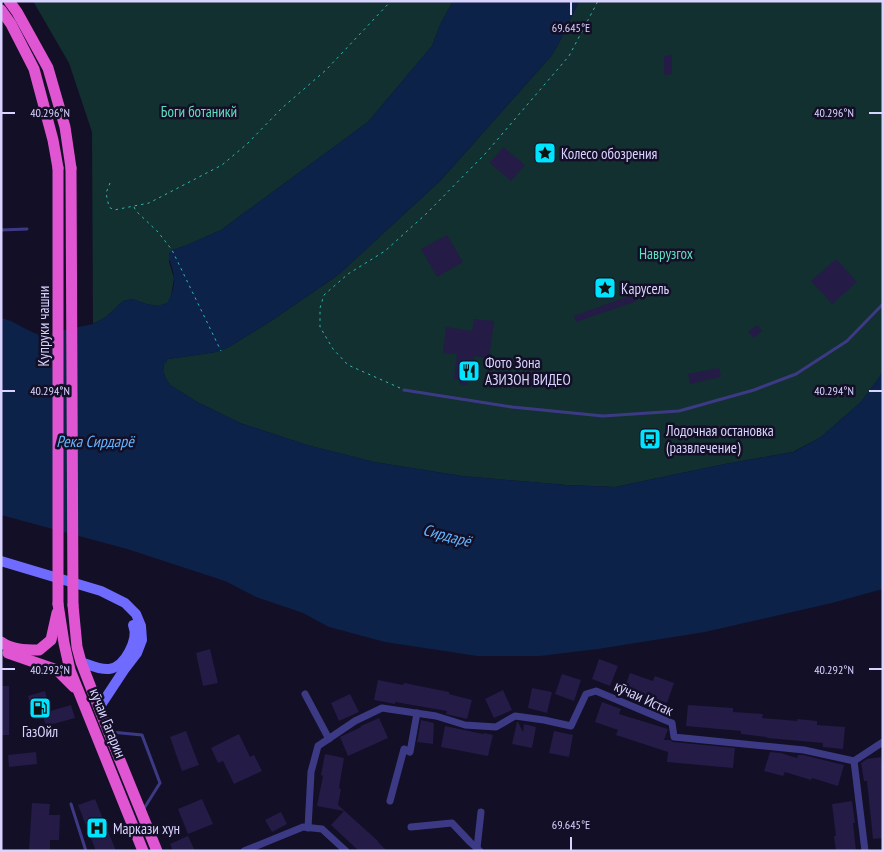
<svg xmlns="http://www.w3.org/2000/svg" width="884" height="852" font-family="'PT Sans Narrow',sans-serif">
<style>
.green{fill:#12302f}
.water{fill:#0c2248}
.building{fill:#241b47}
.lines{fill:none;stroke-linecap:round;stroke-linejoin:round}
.path{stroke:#2fb8b0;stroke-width:1;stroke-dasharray:2.5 4;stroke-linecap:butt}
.service{stroke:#3d3a85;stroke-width:3}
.minor{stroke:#3d3a85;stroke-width:7}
.secondary{stroke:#6f6bff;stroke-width:10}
.trunk{stroke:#e055d1;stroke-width:11}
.trunk-bridge{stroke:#e055d1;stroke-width:11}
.ticks{fill:none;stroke:#d9d4ff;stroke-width:2}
.labels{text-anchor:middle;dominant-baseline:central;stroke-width:5;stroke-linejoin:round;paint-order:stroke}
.park-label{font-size:15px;fill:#5fe0c0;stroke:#130f26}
.poi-label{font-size:15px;fill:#d9d4ff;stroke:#130f26;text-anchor:start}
.street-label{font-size:15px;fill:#d9d4ff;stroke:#130f26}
.water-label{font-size:16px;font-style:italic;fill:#62b6ff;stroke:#130f26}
.ticks-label{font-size:12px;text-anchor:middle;fill:#d9d4ff;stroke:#130f26;stroke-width:5;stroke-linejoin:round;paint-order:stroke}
</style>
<rect width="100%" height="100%" fill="#130f26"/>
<g class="green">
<polygon points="33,1 453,1 440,25 432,46 368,122 221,230 185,246 172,250 169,262 174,278 171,296 168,303 158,306 146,304 132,299 123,301 106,317 93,324 92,132 69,63"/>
<polygon points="579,1 883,1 883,372 861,402 821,437 793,452 725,464 615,487 566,485 462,476 374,462 307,445 240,423 197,402 170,385 166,379 163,371 164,364 168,359 216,352 229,347 271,321 338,275 441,180 552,55 559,43"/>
</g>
<path class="water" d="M453,1h126l-20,42 -7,12 -111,125 -103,95 -67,46 -42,26 -13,5 -48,7 -4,5 -1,7 3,8 4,6 27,17 43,21 67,22 67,17 88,14 104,9 49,2 110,-23 69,-12 27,-15 40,-35 22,-30v217l-51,14 -127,29 -107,17 -58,7h-63l-92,-14 -56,-15 -26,-14 -47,-16 -31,-16 -98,-32 -126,-34v-197c15,3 25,13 39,17l53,-11 13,-7 17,-16 9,-2 14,5 12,2 9,-3c4,-7 8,-16 7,-25 0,-8 -5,-15 -5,-25l3,-3 13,-4 36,-16 147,-108 64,-76 8,-21z"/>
<g class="building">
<polygon points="672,55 672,74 664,75 664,56"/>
<polygon points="503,147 525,165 511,181 490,163"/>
<polygon points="447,235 463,262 437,277 421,249"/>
<polygon points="836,259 857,282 832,304 811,281"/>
<polygon points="634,294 637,301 576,322 574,316"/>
<polygon points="474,319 494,321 489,358 474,356 472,381 468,381 467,385 459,384 459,380 454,379 457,354 443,353 446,327 472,331"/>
<polygon points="757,325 762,331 754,338 748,332"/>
<polygon points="719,368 721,377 690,384 688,374"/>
<polygon points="210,649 218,683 203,686 196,653"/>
<polygon points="599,659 618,666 610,686 592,679"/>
<polygon points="630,673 653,681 655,676 674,683 667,703 643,695 642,700 623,693"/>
<polygon points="562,674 581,680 574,701 555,694"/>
<polygon points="378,680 403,685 404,683 449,692 449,694 472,700 467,719 446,714 447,711 395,702 395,704 374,700"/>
<rect x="1" y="686" width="8" height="49"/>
<polygon points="532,688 552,692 547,713 528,708"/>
<polygon points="503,690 512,710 494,718 485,699"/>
<polygon points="45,691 50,711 71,705 75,718 46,726 42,713 33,715 28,696"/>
<polygon points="350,694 359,712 339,721 331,703"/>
<polygon points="602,702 621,709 619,714 668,729 664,740 670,740 673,742 735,748 733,768 667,762 668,752 616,735 618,730 595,722"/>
<polygon points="688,705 733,708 733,712 763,714 762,718 797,721 797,719 817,721 817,725 845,727 843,749 823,747 823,743 767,738 767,737 741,734 741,731 686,726"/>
<polygon points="379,718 388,738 348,756 340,737 361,727 361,726"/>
<polygon points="421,720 434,723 433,744 417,742"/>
<polygon points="517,722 518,722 523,732 524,724 536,727 532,748 512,744"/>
<polygon points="445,726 483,734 484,733 493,735 488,756 441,747"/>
<polygon points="186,731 199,765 182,771 170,737"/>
<polygon points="554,731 573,735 569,757 549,753"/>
<polygon points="239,734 250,757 254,755 262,771 234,784 223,761 218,763 211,748"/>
<polygon points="36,752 37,764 9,767 8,755"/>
<polygon points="770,752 781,753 797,758 798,755 803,755 844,765 838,786 812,778 811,780 785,772 783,776 764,771"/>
<polygon points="325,754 344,758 339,788 341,789 338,805 378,841 377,841 387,851 359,851 331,825 344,811 317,806 323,776 321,775"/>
<polygon points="881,757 883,773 883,838 873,839 867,781 864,781 861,763 867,759"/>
<polygon points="95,799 116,851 96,851 78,805"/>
<polygon points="202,799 213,824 188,834 178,809"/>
<polygon points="852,801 855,823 853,823 856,851 836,851 834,836 836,836 832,804"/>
<polygon points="32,803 50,804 49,815 60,815 59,840 50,840 50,851 29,851"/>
<polygon points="281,812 287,824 272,832 265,820"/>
<polygon points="188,836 195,851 173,851 170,844"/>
</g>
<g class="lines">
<g class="path">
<polyline points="110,183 106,193 109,207 114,210 149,203 222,165 247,144 282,108 326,70 391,1"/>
<polyline points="134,207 136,211 158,232 172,250 221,351"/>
<polyline points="400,388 348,365 333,349 320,327 320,308 324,295 348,274 385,251 426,214 485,154 569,56 598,1"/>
</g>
<g class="service">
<polyline points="1,230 27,229"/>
<polyline points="404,390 512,407 603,416 679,411 754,390 796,374 847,341 883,304"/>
<polyline points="111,732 142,735 160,783 143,810"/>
<polyline points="71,804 86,851"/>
</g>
<g class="minor">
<polyline points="305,694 329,739"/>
<polyline points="854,761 865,851"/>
<polyline points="390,801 404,749 410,752 417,713"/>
<polyline points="411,827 452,823 470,842 480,851"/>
<polyline points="308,828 311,772 318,746 355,721 382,708 436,716 465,725 496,727 515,716 544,720 571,726 586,694 596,691 672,723 674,737 804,750 854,761 883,742"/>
<polyline points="477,848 481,812"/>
<polyline points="244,851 303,827 322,829 346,851"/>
</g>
<g class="secondary">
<polyline points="1,561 101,591 125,603 136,614 141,626 142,640 137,653 124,670 99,708"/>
<path d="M81,662c9,3 19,8 28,7 16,-2 30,-30 24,-44"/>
</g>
<g class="trunk">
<polyline points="9,1 17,12 48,68 65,127 71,168"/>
<polyline points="1,10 11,24 34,69 53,140 58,168"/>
<polyline points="58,604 64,643 70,670 143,851"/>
<polyline points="73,605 77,647 81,662 104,721 157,851"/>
<path d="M1,642c11,8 24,8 38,8l12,-10 6,-27"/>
<polyline points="8,653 57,670 74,687"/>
</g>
<g class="trunk-bridge">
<polyline points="58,168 58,604"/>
<polyline points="71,168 73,605"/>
</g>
</g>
<path class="ticks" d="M571,2v13M2,113h13M869,113h13M2,391h13M869,391h13M2,669h13M869,669h13M571,837v13"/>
<defs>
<g id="sight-square" transform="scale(1.125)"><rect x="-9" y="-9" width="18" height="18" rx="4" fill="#00e5ff" stroke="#130f26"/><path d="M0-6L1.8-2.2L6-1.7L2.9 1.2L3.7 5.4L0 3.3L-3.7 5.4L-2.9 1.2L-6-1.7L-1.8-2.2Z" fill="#111"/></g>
<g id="restaurant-square" transform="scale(1.125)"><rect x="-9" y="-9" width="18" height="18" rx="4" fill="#00e5ff" stroke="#130f26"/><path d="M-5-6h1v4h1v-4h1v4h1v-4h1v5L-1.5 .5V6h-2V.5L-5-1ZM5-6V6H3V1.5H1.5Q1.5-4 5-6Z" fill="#111"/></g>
<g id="bus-square" transform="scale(1.125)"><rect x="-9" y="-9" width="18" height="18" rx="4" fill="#00e5ff" stroke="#130f26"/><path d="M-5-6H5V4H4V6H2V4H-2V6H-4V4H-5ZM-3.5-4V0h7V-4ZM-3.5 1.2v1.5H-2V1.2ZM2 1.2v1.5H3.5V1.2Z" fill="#111"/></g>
<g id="fuel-square" transform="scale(1.125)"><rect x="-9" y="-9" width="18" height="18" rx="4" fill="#00e5ff" stroke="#130f26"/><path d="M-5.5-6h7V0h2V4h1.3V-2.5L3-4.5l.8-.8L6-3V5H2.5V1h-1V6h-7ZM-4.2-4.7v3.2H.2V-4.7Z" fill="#111"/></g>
<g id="hospital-square" transform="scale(1.125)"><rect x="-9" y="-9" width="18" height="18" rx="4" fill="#00e5ff" stroke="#130f26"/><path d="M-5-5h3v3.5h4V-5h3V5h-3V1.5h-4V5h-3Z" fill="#111"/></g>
</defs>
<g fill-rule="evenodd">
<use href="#sight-square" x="545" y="153"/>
<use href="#sight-square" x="605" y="288"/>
<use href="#restaurant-square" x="469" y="371"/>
<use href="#bus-square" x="650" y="439"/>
<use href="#fuel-square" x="40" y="708"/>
<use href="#hospital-square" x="97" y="828"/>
</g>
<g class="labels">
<g class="park-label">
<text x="199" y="111">Боги ботаникй</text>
<text x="666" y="253">Наврузгох</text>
</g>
<g class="poi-label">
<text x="561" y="153">Колесо обозрения</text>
<text x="621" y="288">Карусель</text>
<text x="485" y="362">Фото Зона<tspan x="485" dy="17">АЗИЗОН ВИДЕО</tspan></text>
<text x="666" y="430">Лодочная остановка<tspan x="666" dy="17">(развлечение)</tspan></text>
<text x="40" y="731" text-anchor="middle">ГазОйл</text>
<text x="113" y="828">Маркази хун</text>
</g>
<g class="street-label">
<text transform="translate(43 326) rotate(-90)">Купруки чашни</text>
<text transform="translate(644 698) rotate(25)">кӯчаи Истак</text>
<text transform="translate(108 723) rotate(68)">кӯчаи Гагарин</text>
</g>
<g class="water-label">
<text x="95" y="441">Река Сирдарё</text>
<text transform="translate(447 535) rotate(15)">Сирдарё</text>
</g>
</g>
<g class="ticks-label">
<text x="571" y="32">69.645°E</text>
<text x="50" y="117">40.296°N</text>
<text x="834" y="117">40.296°N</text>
<text x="50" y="395">40.294°N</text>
<text x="834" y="395">40.294°N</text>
<text x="50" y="674">40.292°N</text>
<text x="834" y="674">40.292°N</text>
<text x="571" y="829">69.645°E</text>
</g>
<rect width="884" height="852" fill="none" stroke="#d9d4ff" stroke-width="5"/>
</svg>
